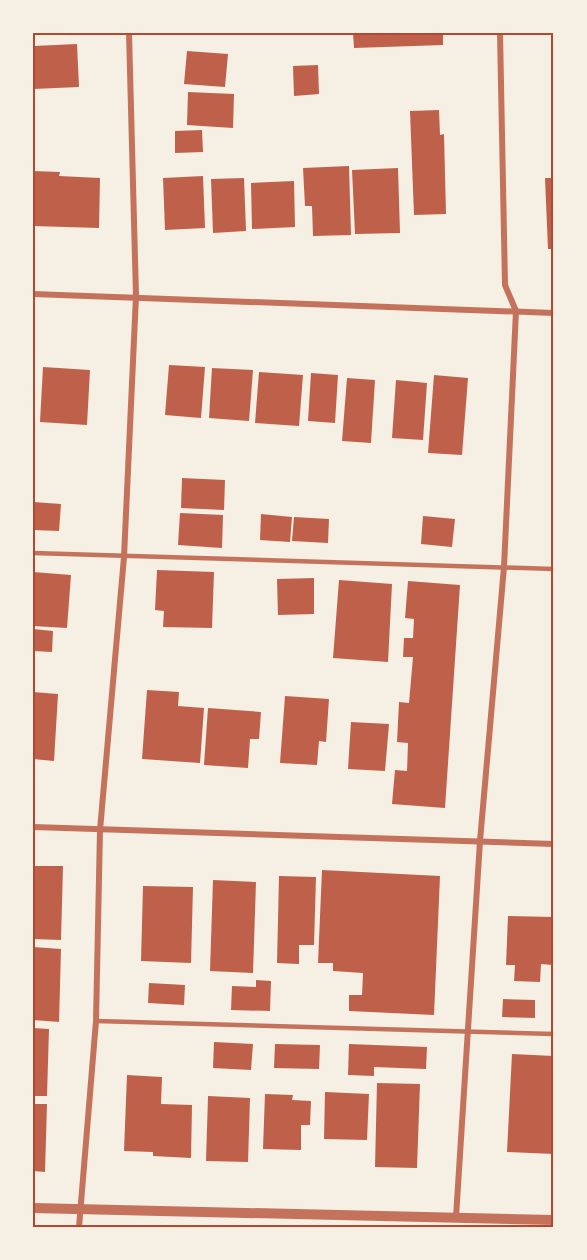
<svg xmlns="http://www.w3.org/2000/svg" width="587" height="1260" font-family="Arial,sans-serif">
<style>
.building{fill:#bf614a}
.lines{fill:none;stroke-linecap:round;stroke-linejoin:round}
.service{stroke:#c5725c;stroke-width:4.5}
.minor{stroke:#c5725c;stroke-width:6}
.tertiary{stroke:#c5725c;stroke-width:10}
.neatline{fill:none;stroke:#b5482f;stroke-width:2}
</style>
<rect width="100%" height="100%" fill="#f6efe4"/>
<g class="building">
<polygon points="353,33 443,33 443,45 354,48"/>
<polygon points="77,44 79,87 33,89 33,46"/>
<polygon points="187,51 228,54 225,87 184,84"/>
<polygon points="318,65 319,94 294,96 293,66"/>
<polygon points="188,92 234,94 233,128 187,125"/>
<polygon points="439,110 440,135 444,134 446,214 414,215 410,111"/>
<polygon points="202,130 203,152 175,153 175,131"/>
<polygon points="349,166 351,235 313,236 312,206 305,206 303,168"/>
<polygon points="398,168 400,233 355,234 352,170"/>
<polygon points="33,171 60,172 59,176 100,178 99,228 33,226"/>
<polygon points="203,176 205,228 165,230 163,178"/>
<polygon points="244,178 246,231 213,233 211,179"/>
<polygon points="545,178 554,178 554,249 548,249"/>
<polygon points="294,181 295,227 252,229 251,183"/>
<polygon points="169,365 205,367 201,418 165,415"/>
<polygon points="43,367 90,370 87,425 40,422"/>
<polygon points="212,368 253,370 249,421 209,418"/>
<polygon points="259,372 303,375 299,426 255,423"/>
<polygon points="311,373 338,375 335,423 308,421"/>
<polygon points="434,375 468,378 462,455 428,453"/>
<polygon points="347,378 375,380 371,443 342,441"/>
<polygon points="396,380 427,383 423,440 392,438"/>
<polygon points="182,478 225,480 224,510 181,508"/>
<polygon points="33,502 61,504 59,531 33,530"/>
<polygon points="180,513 223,515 222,548 178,545"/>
<polygon points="261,514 292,517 290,542 260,540"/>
<polygon points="423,516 455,519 452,547 421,544"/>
<polygon points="294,517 329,519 328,543 292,541"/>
<polygon points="157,570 214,572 212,628 163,627 164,611 155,610"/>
<polygon points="33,572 71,575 67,628 33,626"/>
<polygon points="314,578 314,614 278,615 277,579"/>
<polygon points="339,580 392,584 388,662 333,658"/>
<polygon points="408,581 460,585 445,808 392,804 395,770 407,771 408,743 397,742 399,702 409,703 413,657 403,657 404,638 413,638 414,619 405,618"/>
<polygon points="33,629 53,631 52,652 33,651"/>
<polygon points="147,690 179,692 178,706 204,708 200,763 142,759"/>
<polygon points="33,692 58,694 54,761 33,759"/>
<polygon points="285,696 329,699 326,742 319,741 317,765 280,763"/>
<polygon points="208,708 261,712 259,739 250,739 248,768 204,765"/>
<polygon points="351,722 389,724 385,771 348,769"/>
<polygon points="33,866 63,866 61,940 33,939"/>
<polygon points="322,870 440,876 434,1015 349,1011 349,995 362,995 363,973 333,971 333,963 318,963"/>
<polygon points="279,876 316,877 314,945 299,945 299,964 277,963"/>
<polygon points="213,880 256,882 253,973 210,971"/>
<polygon points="143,886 193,887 191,963 141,961"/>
<polygon points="508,916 554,917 553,965 541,964 540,982 514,981 515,965 506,965"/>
<polygon points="33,947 61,949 59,1022 33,1020"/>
<polygon points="256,980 271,981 270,1011 231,1010 232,986 256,987"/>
<polygon points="149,983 185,985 184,1005 148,1003"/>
<polygon points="503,999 535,1000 535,1018 502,1017"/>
<polygon points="33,1028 49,1029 47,1096 33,1096"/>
<polygon points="214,1042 253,1044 251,1070 213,1068"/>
<polygon points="275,1044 320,1045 319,1069 274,1068"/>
<polygon points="349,1044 427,1047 426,1069 374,1067 374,1076 348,1075"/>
<polygon points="512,1054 554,1056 554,1154 507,1152"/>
<polygon points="127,1075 162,1077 161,1104 192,1105 191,1158 153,1156 153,1152 124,1151"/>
<polygon points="377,1083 420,1084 417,1168 375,1167"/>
<polygon points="325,1092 369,1094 367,1140 324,1139"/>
<polygon points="265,1094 293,1095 292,1100 311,1101 310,1125 301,1125 301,1150 263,1149"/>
<polygon points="208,1096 250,1098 248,1162 206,1161"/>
<polygon points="33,1104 47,1104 45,1172 33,1171"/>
</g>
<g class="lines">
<g class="service">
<polyline points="33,553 554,569"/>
<polyline points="96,1021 554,1034"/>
</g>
<g class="minor">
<polyline points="33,294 554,313"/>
<polyline points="33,827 554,844"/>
<polyline points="456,1217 480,841 504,567 516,311 505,285 500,33"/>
<polyline points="79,1227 96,1021 100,830 124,557 136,296 129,33"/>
</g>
<polyline class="tertiary" points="33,1208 554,1220"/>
</g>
<rect width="587" height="1260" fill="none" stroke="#f6efe4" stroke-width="69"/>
<rect x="34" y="34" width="518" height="1192" class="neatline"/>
</svg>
